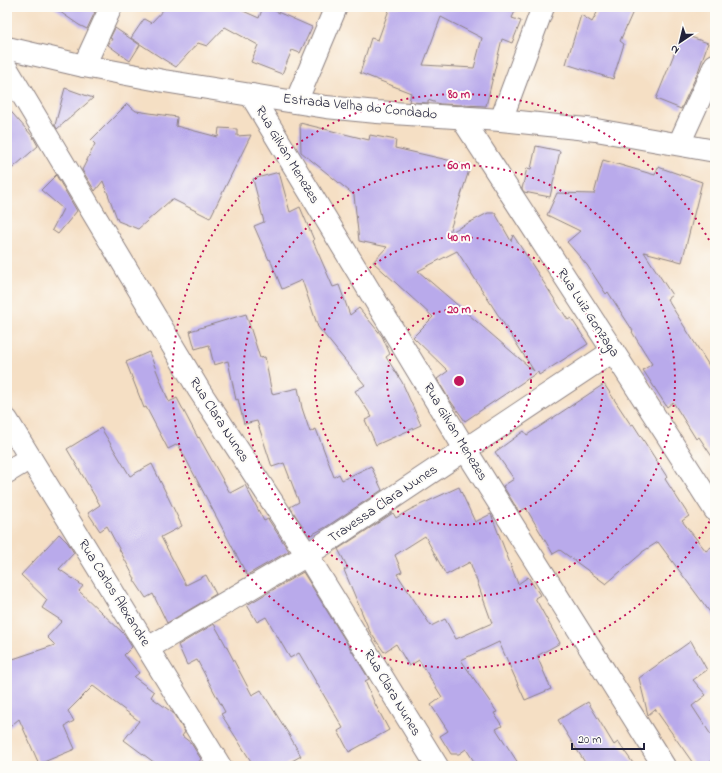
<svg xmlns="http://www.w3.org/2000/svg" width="722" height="773" font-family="'Indie Flower',sans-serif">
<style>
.building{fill:#b9aaeb;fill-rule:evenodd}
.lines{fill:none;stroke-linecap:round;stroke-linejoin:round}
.minor-casing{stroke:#8c8080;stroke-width:24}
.minor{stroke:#fff;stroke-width:22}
.ring{fill:none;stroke:#c2185b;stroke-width:2;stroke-dasharray:2 4}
.labels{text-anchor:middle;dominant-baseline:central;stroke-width:4;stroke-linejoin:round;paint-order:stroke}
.street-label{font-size:14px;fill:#22223b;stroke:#fdfcf7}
.centre{fill:#c2185b;stroke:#fdfcf7;stroke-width:2}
.ring-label{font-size:12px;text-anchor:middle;font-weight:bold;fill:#c2185b;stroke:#fdfcf7;stroke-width:4;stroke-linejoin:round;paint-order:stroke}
</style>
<rect width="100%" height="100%" fill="#fdfcf7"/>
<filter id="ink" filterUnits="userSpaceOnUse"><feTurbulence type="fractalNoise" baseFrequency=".025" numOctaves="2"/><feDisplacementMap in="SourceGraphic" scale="8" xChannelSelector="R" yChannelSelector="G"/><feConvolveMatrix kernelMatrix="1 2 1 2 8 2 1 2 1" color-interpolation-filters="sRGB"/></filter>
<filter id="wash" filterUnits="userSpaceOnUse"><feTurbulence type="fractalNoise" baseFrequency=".012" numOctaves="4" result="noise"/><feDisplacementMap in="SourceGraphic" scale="16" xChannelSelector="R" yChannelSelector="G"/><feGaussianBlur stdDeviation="0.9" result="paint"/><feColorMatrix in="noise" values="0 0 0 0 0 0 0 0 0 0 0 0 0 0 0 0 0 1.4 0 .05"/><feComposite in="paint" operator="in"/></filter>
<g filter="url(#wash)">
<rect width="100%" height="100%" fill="#f5dfc4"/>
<g id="blocks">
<g class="building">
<polygon points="53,7 84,7 95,12 87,29 79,25"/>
<polygon points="166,7 244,7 241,10 259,18 263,7 266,7 312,27 300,53 292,50 282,74 251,62 258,45 225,27 207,46 198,43 176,67 163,59 131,38 144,19 151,23"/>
<path d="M390,7h127l-5,11 9,3 -9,22 -10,-4 -16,67 -46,-2 -12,-4v3l-19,-1 2,-9 -51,-20 11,-35 7,2zM441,17l41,21 -8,30 -51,-3z"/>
<polygon points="600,7 635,7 620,41 624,44 613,79 566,64 581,15 592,22"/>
<polygon points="115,28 140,45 130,61 108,45 112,39 110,38"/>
<polygon points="682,34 708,43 698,72 681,109 656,99"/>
<polygon points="65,88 93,98 57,129 55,125"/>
<polygon points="127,104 136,111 177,117 176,126 218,137 219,128 237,129 237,136 251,135 210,218 172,199 138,229 118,221 103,181 95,191 82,170 95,144 91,140"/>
<polygon points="7,107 33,137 38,146 7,173"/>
<path d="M300,123l69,17 1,-5 26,5 -1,8 57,13 18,6 -21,66 39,-20h7l16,28 2,-6 55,85 3,-2 17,26 -49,31 -1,-3 -73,49 -16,-22 -12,-20 11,-8 -35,-34 20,-20 -60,-55 14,-15 -28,-6 -5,-46 -53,-43zM457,251l77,120 -116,-100z"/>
<polygon points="536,146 560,151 550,197 524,192 522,189 527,168 531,169"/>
<polygon points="603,160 655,175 658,167 702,182 682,262 644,252 672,295 667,299 715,375 715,461 699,437 696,439 673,402 667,407 643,370 652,364 632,332 633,331 608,292 606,294 587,265 567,242 580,231 547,215 557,193 594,194"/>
<polygon points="279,172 290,212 300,207 314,240 313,241 333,287 339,285 350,315 359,308 382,336 390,354 386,357 402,382 421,425 376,445 365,420 372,417 355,391 365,385 318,327 302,280 282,289 270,259 269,260 254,226 264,222 253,179"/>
<polygon points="56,175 77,211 58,234 52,230 63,209 41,190"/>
<polygon points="246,314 260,358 265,357 272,394 298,388 302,408 310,432 316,429 334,477 339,474 342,480 371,466 382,490 326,527 309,536 290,507 299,502 284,463 272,467 257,421 244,424 238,399 236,400 228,361 214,365 209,345 195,349 190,331"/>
<polygon points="149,352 169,402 177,398 198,438 199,437 230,493 245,485 264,521 268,519 289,551 247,575 178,444 168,449 146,407 144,408 126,362"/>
<polygon points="604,384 631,425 633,424 667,477 665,479 689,516 682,521 706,551 715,544 715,619 658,542 642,552 642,553 606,584 560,550 553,554 526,508 519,512 503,486 514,479 495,452 524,431 527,435"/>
<polygon points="101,428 130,476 152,464 182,526 161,537 186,585 206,575 216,594 167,623 153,594 146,598 134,580 135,579 107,526 100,531 88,513 100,505 67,449"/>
<path d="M459,487l16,35 16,-8 27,70 10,-7 12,18 -5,3 25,45 -23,13 14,33 -26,11 -26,-58 -38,18 36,52 -3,1 8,13 -6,3 24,37h-43l-11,-17 -7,5h-8l-11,-18 8,-5 -17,-26 11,-8 -23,-37 -10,6 -13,-22 -12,8 -14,-20 -26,-62 4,-2 -10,-19 55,-36 3,5 15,-9zM425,536l21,39 24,-13 22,61 -36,16 -11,-20 -14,7 -34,-52 5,-2 -7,-17z"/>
<polygon points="59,534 68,543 74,553 59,569 83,586 79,591 123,633 132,647 124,655 139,673 134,677 154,692 151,697 173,713 185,732 182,736 191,743 201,759 196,766 159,766 124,740 139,721 93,686 68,711 74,721 65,726 75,749 39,764 19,719 7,729 7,661 55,645 47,637 62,621 42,608 47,600 21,575"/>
<polygon points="303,572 369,679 365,681 374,702 389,730 349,752 338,731 343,728 299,653 290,658 266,617 257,622 247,605"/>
<polygon points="214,624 223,640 252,695 261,690 288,733 301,756 283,766 254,766 221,714 225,712 197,660 187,665 178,645"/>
<polygon points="691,641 707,670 693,680 706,695 692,706 715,741 715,759 704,766 695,766 655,709 648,715 639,678"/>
<polygon points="588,702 614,745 618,742 635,766 583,766 586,764 558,720"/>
</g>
</g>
</g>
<g filter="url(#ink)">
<use href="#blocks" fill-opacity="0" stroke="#8c8080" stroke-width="1"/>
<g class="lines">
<g class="minor-casing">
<g id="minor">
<polyline points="7,48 84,66 164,81 326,107 377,112 501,120 596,130 715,151"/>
<polyline points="84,66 111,7"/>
<polyline points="7,69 199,390 307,555 437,766"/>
<polyline points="251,95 465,449 664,766"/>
<polyline points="296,102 336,7"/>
<polyline points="461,117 613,351 715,510"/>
<polyline points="501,120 543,7"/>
<polyline points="679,144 715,65"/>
<polyline points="7,420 220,766"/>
<polyline points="7,472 30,458"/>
<polyline points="148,648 307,555 613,351"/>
</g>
</g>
<use href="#minor" class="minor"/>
</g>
</g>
<g class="ring">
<circle cx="459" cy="381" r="72"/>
<circle cx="459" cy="381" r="144"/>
<circle cx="459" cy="381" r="216"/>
<path d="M715 511A287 287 0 1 1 715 251"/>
</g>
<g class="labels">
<g class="street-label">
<text transform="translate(360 107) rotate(6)">Estrada Velha do Condado</text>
<text transform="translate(287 155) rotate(59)">Rua Gilvan Menezes</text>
<text transform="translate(588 313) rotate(57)">Rua Luiz Gonzaga</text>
<text transform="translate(219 420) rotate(57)">Rua Clara Nunes</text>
<text transform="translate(455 432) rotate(59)">Rua Gilvan Menezes</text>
<text transform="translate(383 504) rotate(-34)">Travessa Clara Nunes</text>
<text transform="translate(114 593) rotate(58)">Rua Carlos Alexandre</text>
<text transform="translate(392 693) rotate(59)">Rua Clara Nunes</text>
</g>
</g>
<circle cx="459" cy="381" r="6" class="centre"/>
<g class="ring-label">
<text x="459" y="98">80 m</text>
<text x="459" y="169">60 m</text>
<text x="459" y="241">40 m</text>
<text x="459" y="313">20 m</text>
</g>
<rect width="722" height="773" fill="none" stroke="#fdfcf7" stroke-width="24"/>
<g transform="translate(680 42) rotate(215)" stroke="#fdfcf7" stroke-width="3" paint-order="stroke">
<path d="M0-3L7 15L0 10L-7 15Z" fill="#22223b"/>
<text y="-6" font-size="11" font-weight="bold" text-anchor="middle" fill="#22223b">N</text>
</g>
<path d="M572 743v6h72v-6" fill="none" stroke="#22223b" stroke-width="2"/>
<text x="578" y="743" font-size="12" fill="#22223b" stroke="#fdfcf7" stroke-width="3" paint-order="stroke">20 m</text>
</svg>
